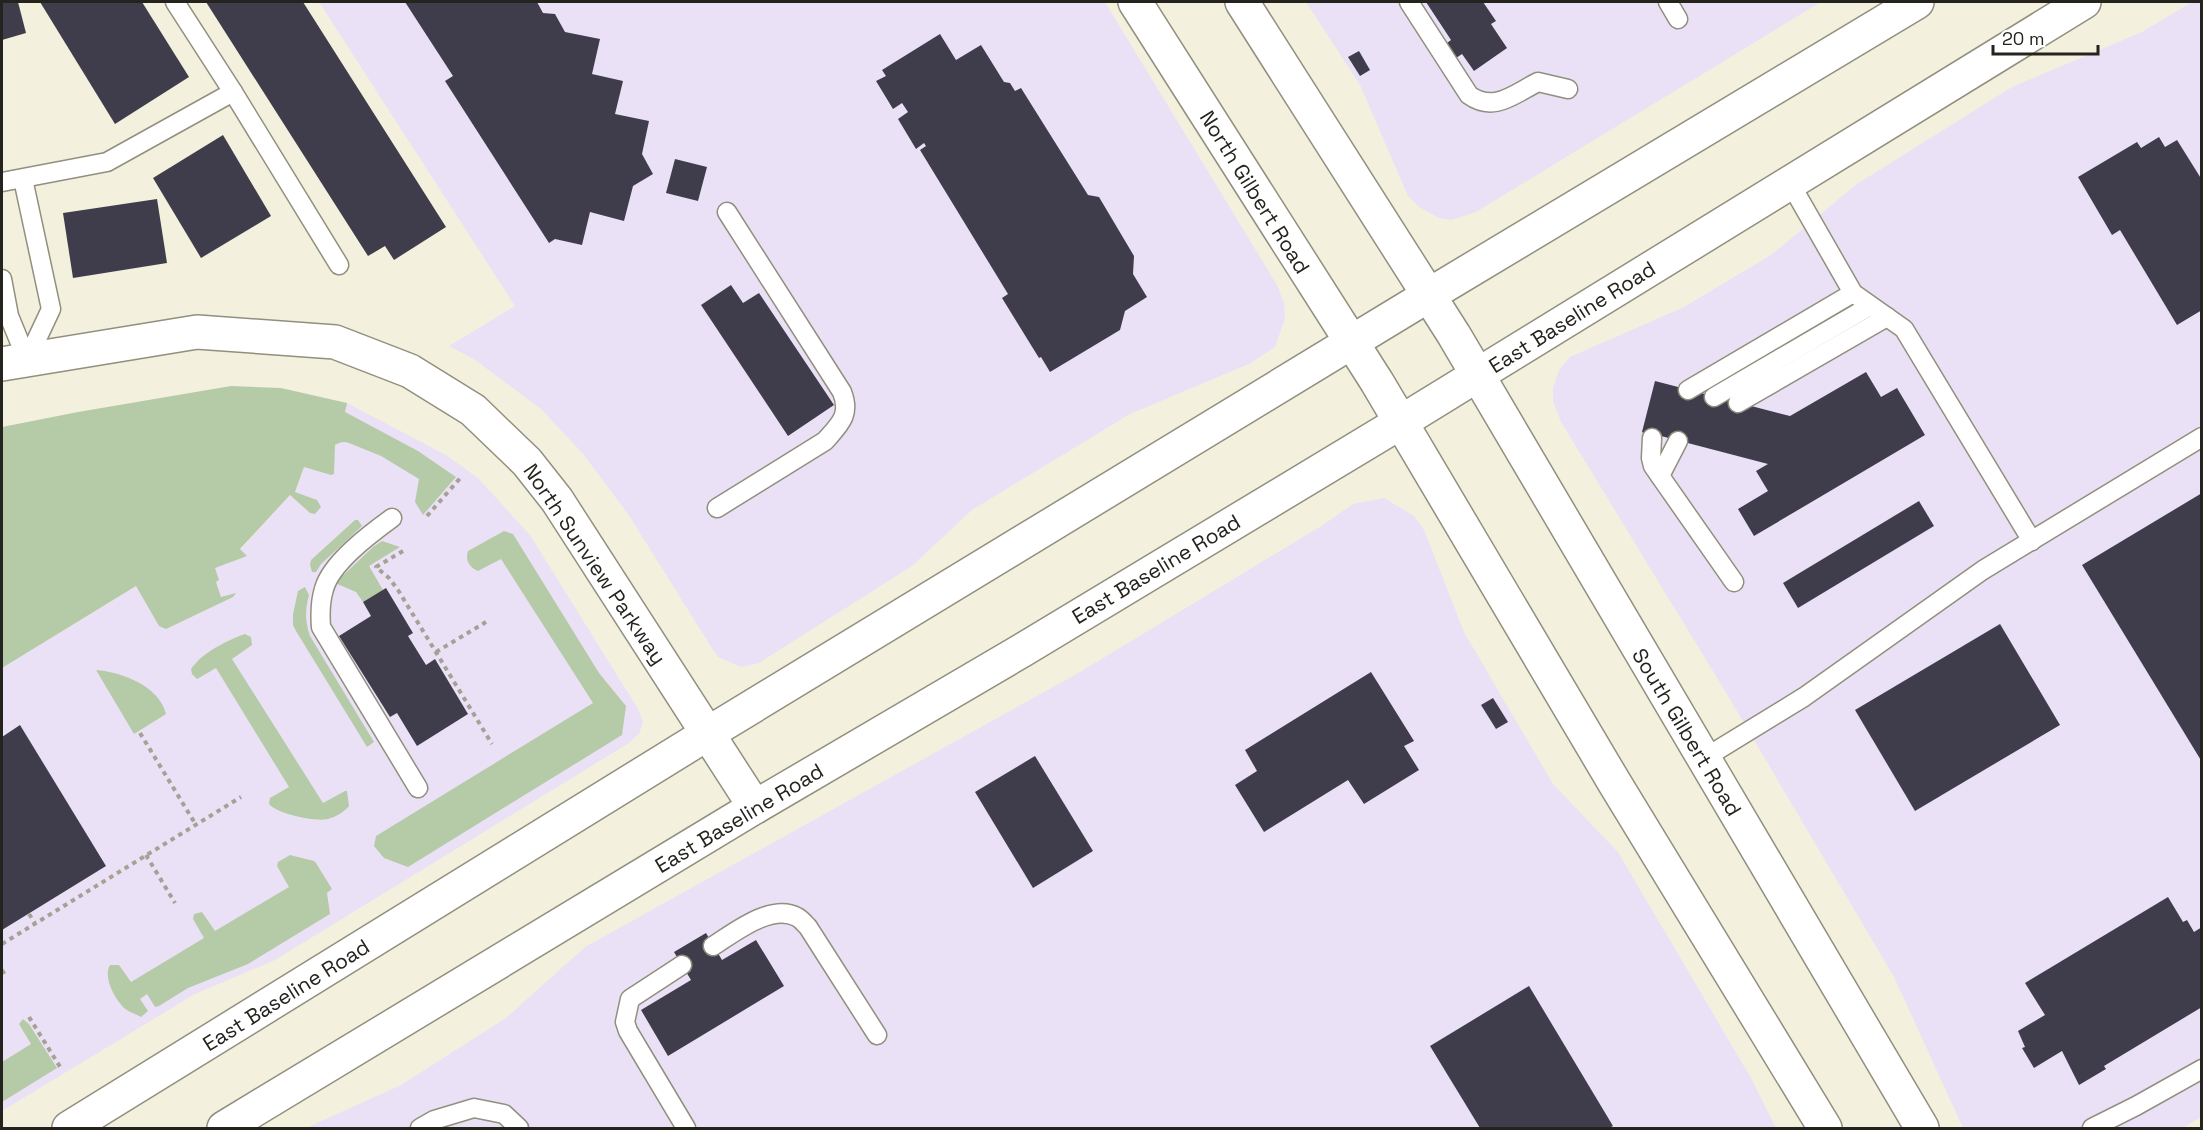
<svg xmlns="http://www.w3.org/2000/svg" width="2203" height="1130" font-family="'Space Grotesk',sans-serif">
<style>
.commercial{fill:#ebe1f6}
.green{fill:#b5cba7}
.building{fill:#3f3d4c}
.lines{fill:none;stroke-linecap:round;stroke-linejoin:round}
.lane-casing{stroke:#928f7e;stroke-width:21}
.street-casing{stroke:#928f7e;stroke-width:36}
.primary-casing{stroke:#928f7e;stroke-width:36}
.path{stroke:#a5a295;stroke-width:4;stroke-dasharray:4.5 4.5;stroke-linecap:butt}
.lane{stroke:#fff;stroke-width:18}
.street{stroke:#fff;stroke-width:33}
.primary{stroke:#fff;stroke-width:33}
.labels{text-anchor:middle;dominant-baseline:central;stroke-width:6;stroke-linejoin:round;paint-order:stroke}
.street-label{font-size:21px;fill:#24231d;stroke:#fff}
</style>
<rect width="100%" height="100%" fill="#f3f0de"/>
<g class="commercial">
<polygon points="319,2 1105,2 1277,285 1284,303 1285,319 1281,330 1275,347 1249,364 1130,414 972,510 912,566 759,663 741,667 718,657 713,650 628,514 583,454 541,409 475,360 449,346 515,306"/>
<polygon points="1306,2 1821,2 1476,212 1451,220 1439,218 1419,207 1408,196 1360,85"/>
<polygon points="2192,2 2201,2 2201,1117 2183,1128 1963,1128 1894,977 1725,691 1561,422 1553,401 1553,388 1559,370 1570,357 1684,307 1771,255 1857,184 2012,87 2142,32"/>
<polygon points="347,403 446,455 478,478 530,535 638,709 643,722 639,734 629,743 275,960 195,994 2,1111 2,668 136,586 240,550 290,495 310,513 295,493 304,467 335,445"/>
<polygon points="1384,498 1414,516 1424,530 1464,632 1553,784 1618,852 1751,1078 1776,1128 306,1128 401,1085 506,1018 585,947 1080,672 1323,525 1353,504"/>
</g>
<g class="green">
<path d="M231,386l50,2 66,15 -2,9 73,39 38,26 -33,38 -8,-13 4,-23 -38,-23 -32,-13c-5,-2 -9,-1 -14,2l-1,29 -3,1 -27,-8 -9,25 22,8 4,7 -6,7 -5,-1 -20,-18 -50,54 7,7 -32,12 4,12 -3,2 5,15 15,-4 -3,4 -67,32 -7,-3 -23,-40 -134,82v-241l76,-15z"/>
<polygon points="355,520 358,520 362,526 321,564 316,572 312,572 310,565 311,560"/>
<path d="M504,531l9,3 86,139 27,33 -4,29 -214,132 -24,-9 -10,-12 2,-10 217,-133 -92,-144 -23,12c-9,-4 -13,-11 -10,-20z"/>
<polygon points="382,541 400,547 369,566 383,590 363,602 356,592 335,583 373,547"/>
<path d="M305,587l4,8c-4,14 -4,26 1,41l64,106 -7,5 -71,-116 -3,-6v-11l5,-23z"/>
<path d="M245,634l6,3 1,8 -20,14 91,144 22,-12h2l2,15c-5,6 -13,11 -21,13 -12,3 -51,-5 -59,-15l1,-6 19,-11 -73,-119 -19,11 -5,-5 -1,-5c12,-17 35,-28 54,-35z"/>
<path d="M96,670c26,2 63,16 70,44l-32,20z"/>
<path d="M290,855l24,6 2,2 16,26 -5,4 3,21 -82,50 -60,24 -29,18 -4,1 -8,-13 -7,5 8,12 -7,6c-6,-3 -14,-6 -18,-10 -9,-10 -20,-30 -13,-42h9l12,17 73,-44 -11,-19 1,-5 8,-2 13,19 74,-44 -12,-21 1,-4z"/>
<polygon points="23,1019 29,1024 57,1068 2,1102 2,1062 31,1044 19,1024"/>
</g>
<g class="building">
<polygon points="2,2 18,2 26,33 2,40"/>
<polygon points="40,2 142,2 189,77 115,124"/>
<polygon points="206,2 303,2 446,227 394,260 385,246 368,256"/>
<polygon points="405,2 537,2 543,13 555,14 565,32 600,39 592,74 623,81 615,114 649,121 642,154 653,174 633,186 624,221 590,212 582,245 555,239 549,243 445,81 453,76"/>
<polygon points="1426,2 1483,2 1496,21 1491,24 1507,48 1474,71 1462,54 1456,58 1447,43 1451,40"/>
<polygon points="940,34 956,60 981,45 1004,82 1010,83 1015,91 1021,88 1088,195 1099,197 1134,256 1133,274 1147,297 1125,311 1120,330 1050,372 1041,357 1039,358 1002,298 1008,294 920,150 926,146 924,143 916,149 898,119 908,112 902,103 893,109 876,81 886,76 882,70"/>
<polygon points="1359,51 1370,70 1360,76 1348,57"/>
<polygon points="223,135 271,216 201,258 153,178"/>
<polygon points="2159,137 2165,147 2177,140 2202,180 2202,310 2177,325 2120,230 2112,235 2078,177 2137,142 2141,148"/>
<polygon points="675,159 707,167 698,201 666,193"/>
<polygon points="157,199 167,263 73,278 63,213"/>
<polygon points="731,285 743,303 759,293 834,405 788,436 701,305"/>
<polygon points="1866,372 1881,397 1897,388 1925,435 1754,536 1738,509 1768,491 1756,471 1768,464 1661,436 1652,438 1642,432 1655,381 1790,416"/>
<polygon points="2202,493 2202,762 2082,565"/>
<polygon points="1919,501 1934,526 1798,608 1783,583"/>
<polygon points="386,588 413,633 408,636 426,665 435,659 468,714 417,746 397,713 390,717 339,636 371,616 363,602"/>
<polygon points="2000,624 2060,725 1915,811 1855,710"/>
<polygon points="1371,672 1414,741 1404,746 1419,770 1364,804 1348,780 1264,832 1235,785 1257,771 1245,750"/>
<polygon points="1493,698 1508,722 1496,729 1481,705"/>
<polygon points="20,725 106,866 2,930 2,737"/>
<polygon points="1035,756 1093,851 1033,888 975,792"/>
<polygon points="2168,897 2183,922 2187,920 2194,932 2202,927 2202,1007 2104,1066 2106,1069 2079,1085 2062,1051 2034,1068 2022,1048 2025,1047 2018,1031 2045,1015 2025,983"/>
<polygon points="706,933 722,960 756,940 784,986 668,1056 641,1010 691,980 674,952"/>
<polygon points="1529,986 1613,1126 1609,1128 1480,1128 1430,1046"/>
</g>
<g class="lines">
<g class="lane-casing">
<g id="lane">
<path d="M1409,2l60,93c25,18 45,-1 69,-13l30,7"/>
<polyline points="1668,2 1678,19"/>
<polyline points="233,92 339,265"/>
<polyline points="23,179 51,309 27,360"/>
<polyline points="2,182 107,162 233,92 175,2"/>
<polyline points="1790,183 1853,293 1904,329 2032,541"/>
<polyline points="2,279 9,316 27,360"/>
<polyline points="1688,390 1853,293"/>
<polyline points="1714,397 1870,306"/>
<polyline points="1738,403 1887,317"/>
<polyline points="1652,438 1651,458 1653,466 1734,582"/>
<polyline points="1660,476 1678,441"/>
<path d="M717,508l108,-67c15,-17 26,-26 17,-49l-115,-180"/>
<path d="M392,518c-22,16 -61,45 -68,71 -4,13 -4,25 -3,38l97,161"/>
<polyline points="1703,759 1804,697 1983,570 2202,437"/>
<path d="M713,946c21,-13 58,-43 84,-29 4,2 8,7 11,10l69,108"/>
<polyline points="682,965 630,999 625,1022 628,1031 686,1128"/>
<polyline points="420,1128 434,1120 474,1108 504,1114 519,1128"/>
<polyline points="2092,1128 2136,1106 2202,1069"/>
</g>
</g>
<g class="street-casing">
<polyline id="street" points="2,364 197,332 335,342 410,371 473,410 527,462 557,500 755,807"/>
</g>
<g class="primary-casing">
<g id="primary">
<polyline points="1135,2 1377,382 1614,782 1825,1128"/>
<polyline points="1242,2 1454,335 1922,1128"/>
<polyline points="69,1128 707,734 1429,295 1917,2"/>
<polyline points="224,1128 755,807 1021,651 1401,422 2084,2"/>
</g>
</g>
<g class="path">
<polyline points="427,516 462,476"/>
<polyline points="403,551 376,567 389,578 398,590 492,744"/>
<polyline points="436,652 486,622"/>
<polyline points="140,733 196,825"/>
<polyline points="146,855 175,903"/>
<polyline points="29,914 35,923"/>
<polyline points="2,944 241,797"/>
<polyline points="2,970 6,977"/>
<polyline points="29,1017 62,1070"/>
</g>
<use href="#lane" class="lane"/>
<use href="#street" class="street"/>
<use href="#primary" class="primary"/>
</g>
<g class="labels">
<g class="street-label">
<text transform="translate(1255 192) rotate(58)">North Gilbert Road</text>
<text transform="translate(1572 317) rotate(-32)">East Baseline Road</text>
<text transform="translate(595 564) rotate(56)">North Sunview Parkway</text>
<text transform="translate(1156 569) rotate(-31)">East Baseline Road</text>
<text transform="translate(1687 732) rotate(59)">South Gilbert Road</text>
<text transform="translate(739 818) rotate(-31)">East Baseline Road</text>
<text transform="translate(286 995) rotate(-32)">East Baseline Road</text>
</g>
</g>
<rect width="2203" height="1130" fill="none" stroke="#24231d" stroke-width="6"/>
<path d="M1993 45v9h105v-9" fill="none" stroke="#24231d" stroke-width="3"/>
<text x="2002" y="45" font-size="18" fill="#24231d" stroke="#ffffff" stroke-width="4.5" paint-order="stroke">20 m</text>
</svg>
